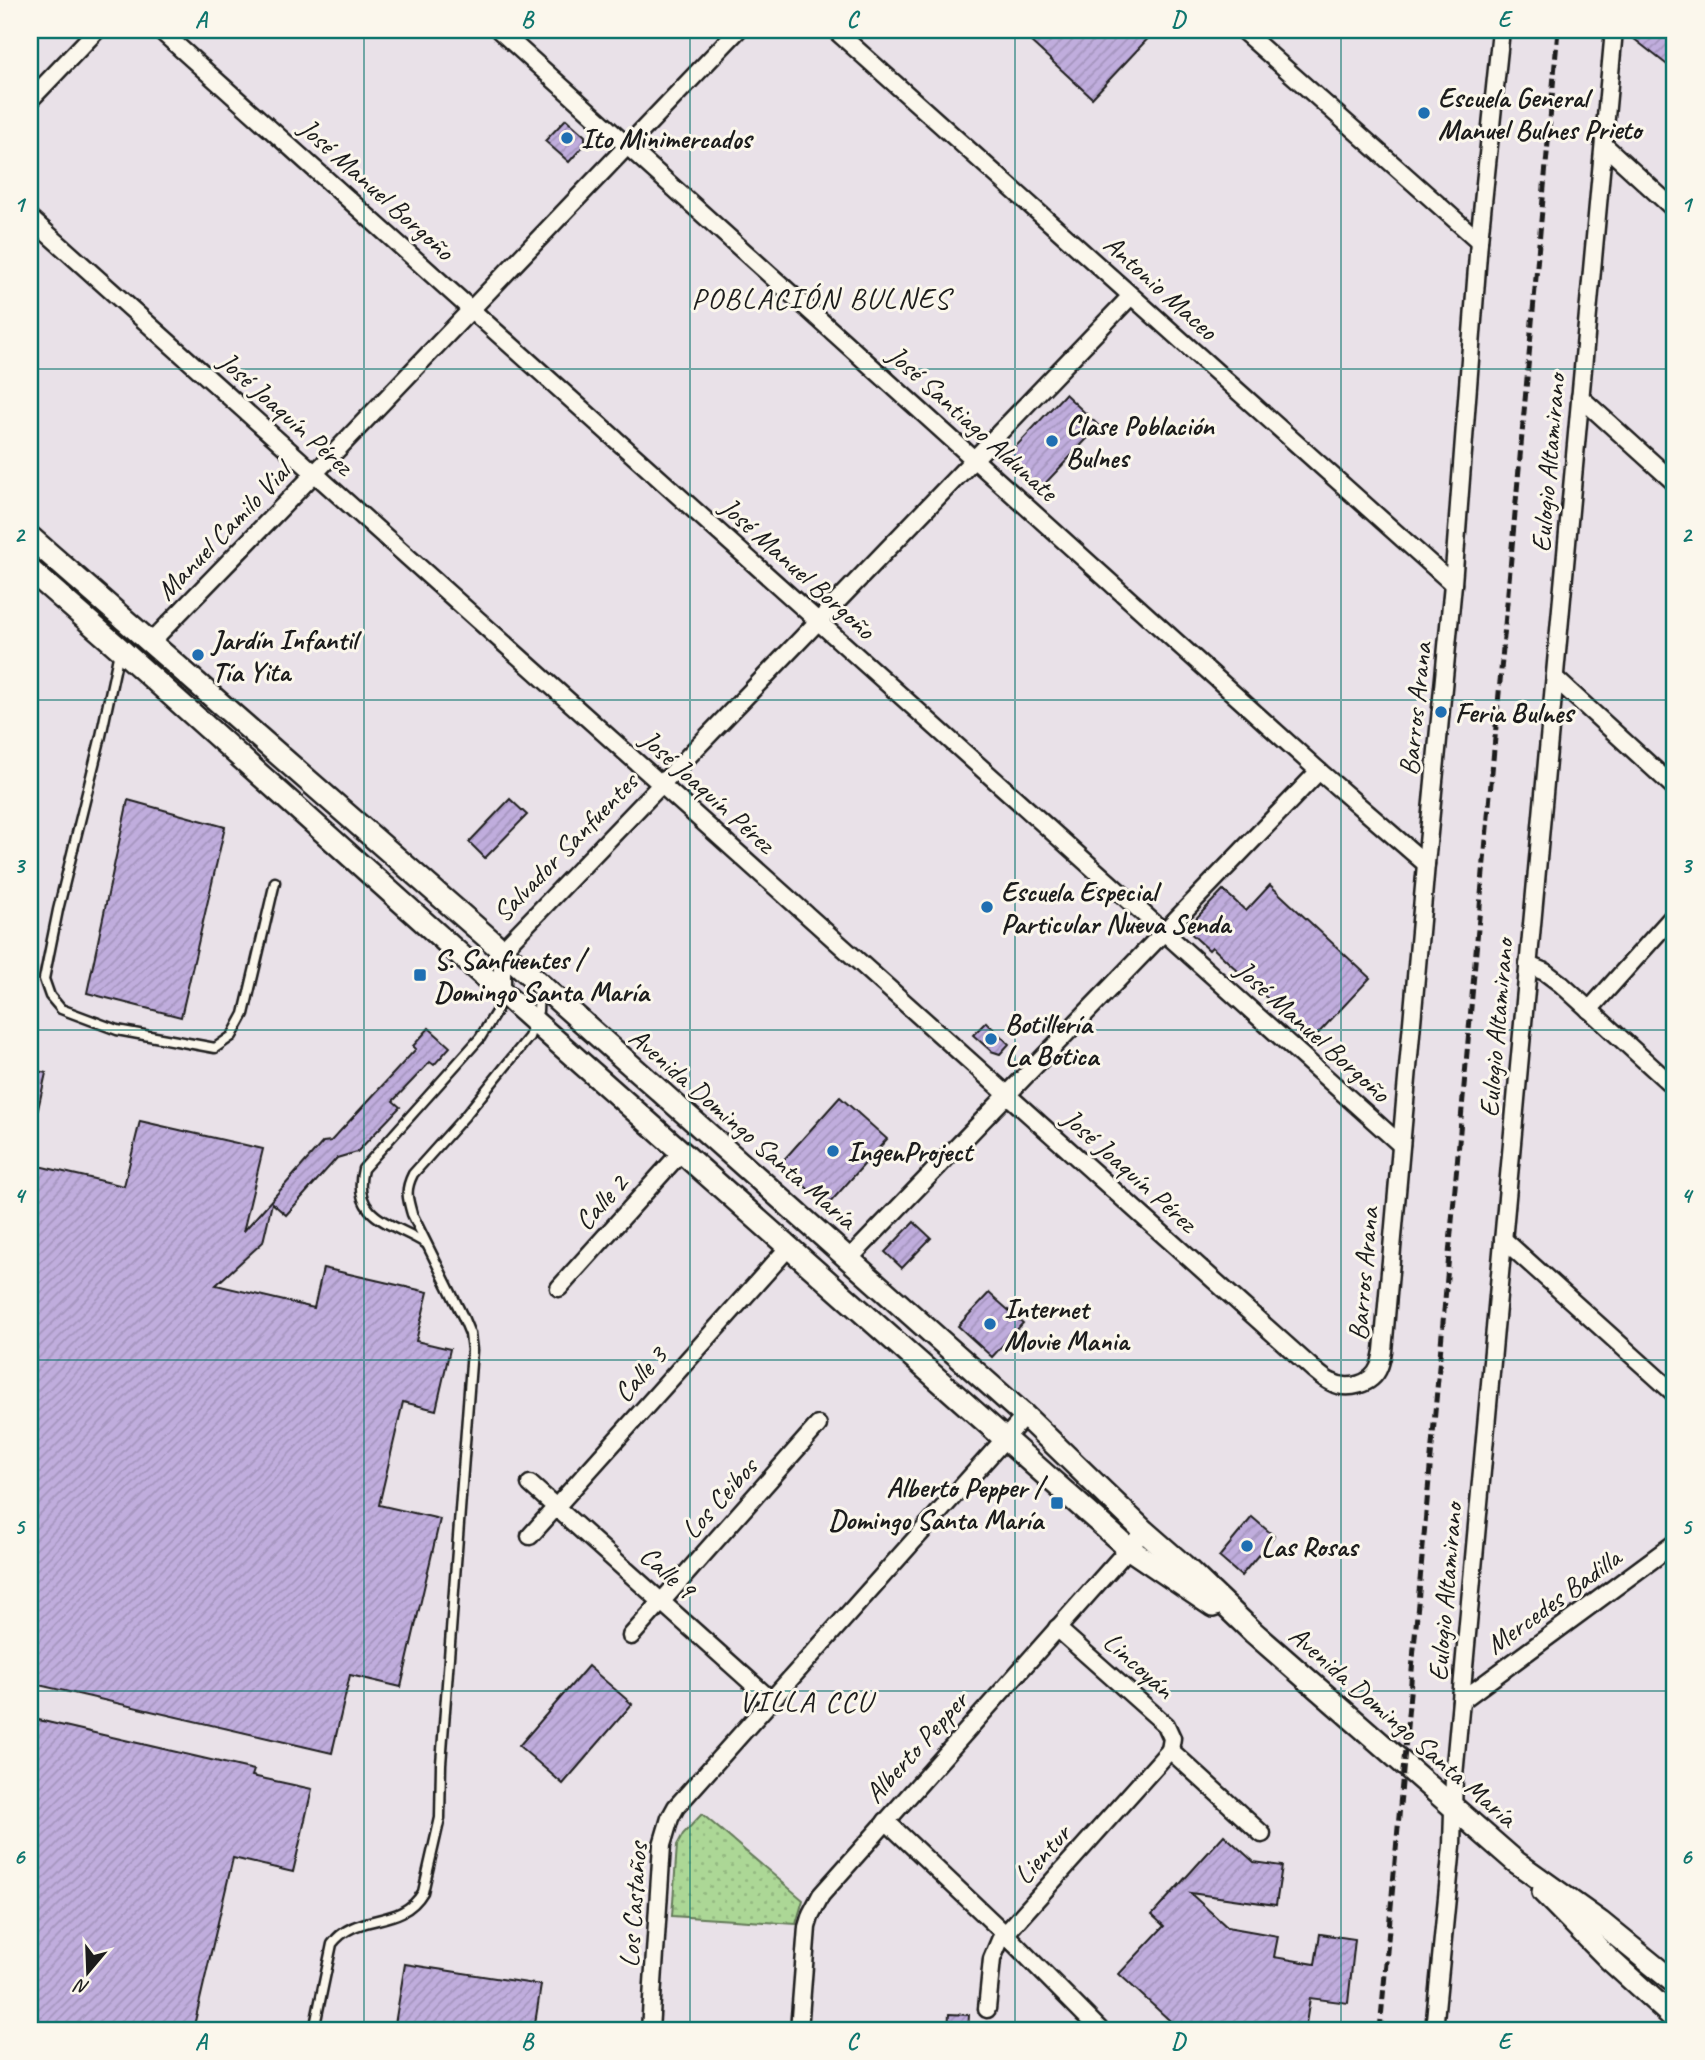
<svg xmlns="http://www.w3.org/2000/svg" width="1705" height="2060" font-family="Caveat,sans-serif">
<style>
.grass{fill:url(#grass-dots);stroke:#647a59;stroke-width:2}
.building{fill:url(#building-hatch);stroke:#1c1c1c;stroke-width:2}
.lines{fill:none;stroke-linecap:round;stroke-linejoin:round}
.service-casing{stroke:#1c1c1c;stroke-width:13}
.minor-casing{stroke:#1c1c1c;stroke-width:21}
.secondary-casing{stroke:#1c1c1c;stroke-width:26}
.service{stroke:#fbf7ec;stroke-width:8}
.minor{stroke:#fbf7ec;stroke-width:16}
.secondary{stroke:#fbf7ec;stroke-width:21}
.rail{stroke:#1c1c1c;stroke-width:5;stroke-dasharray:10 5;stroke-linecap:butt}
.grid{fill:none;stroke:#0f766e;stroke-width:2;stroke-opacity:0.55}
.poi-dot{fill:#1f6fb2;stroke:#fbf7ec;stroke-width:2.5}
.labels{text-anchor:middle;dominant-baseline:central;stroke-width:6;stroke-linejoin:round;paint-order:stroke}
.poi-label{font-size:28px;font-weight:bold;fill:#1c1c1c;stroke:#fbf7ec;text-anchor:start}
.street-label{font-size:28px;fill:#1c1c1c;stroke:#fbf7ec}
.neighbourhood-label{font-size:30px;letter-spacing:2px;fill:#1c1c1c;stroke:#fbf7ec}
.neatline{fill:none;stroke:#0f766e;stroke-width:2.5}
.grid-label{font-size:23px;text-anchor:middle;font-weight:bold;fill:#0f766e}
</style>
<defs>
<pattern id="grass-dots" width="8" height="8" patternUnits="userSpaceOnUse" patternTransform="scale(1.75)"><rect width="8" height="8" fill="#acd796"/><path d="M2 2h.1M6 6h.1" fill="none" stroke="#93b881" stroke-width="1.8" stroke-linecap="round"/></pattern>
<pattern id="building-hatch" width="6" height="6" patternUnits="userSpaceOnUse" patternTransform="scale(1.75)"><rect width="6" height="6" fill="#c0addd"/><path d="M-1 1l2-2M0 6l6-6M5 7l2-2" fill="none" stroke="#a494bd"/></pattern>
</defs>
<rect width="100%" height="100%" fill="#e9e1e8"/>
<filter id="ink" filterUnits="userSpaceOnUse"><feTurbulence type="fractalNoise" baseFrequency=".0143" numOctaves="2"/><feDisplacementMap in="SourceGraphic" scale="14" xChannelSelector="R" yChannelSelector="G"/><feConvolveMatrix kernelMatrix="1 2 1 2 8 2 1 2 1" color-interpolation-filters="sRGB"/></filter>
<g filter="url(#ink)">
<polygon class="grass" points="702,1814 803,1900 796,1924 672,1916 677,1845 683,1834"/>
<g class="building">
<polygon points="1039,30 1156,30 1092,98 1029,40"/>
<polygon points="1624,30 1675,30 1675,71 1624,31"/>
<polygon points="566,119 585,136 585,144 569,162 545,141"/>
<polygon points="1065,394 1099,426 1040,489 1006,457"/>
<polygon points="510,799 527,815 485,858 469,842"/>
<polygon points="128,800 225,827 181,1017 87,993"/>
<polygon points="1270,885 1370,978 1312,1040 1212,947 1209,950 1186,929 1223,890 1246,911"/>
<polygon points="986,1022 1009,1044 1000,1054 991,1051 973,1035"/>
<polygon points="429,1028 450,1047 434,1065 430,1062 393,1101 400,1107 357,1152 337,1158 286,1215 272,1203 263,1242 216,1285 314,1308 323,1268 428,1292 416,1341 450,1349 436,1410 403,1402 379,1505 440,1519 401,1687 350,1675 332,1753 30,1683 30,1164 124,1186 140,1121 263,1149 243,1232 323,1142 331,1141 416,1049 413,1046"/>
<polygon points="30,1069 46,1073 36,1118 30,1117"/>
<polygon points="840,1097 887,1139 827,1206 780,1164"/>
<polygon points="914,1222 931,1238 902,1268 885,1252"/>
<polygon points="989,1293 1023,1323 992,1357 958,1326"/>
<polygon points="1252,1517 1274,1536 1241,1576 1219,1557"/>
<polygon points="588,1666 632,1704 563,1784 519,1746"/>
<polygon points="30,1718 254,1770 252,1776 312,1789 293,1872 233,1858 193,2030 30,2030"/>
<polygon points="1224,1835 1254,1862 1282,1866 1276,1905 1190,1893 1227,1927 1278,1936 1274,1957 1315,1964 1320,1934 1355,1939 1348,2003 1310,1998 1305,2030 1180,2030 1119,1974 1164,1926 1152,1915"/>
<polygon points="405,1964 541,1985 534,2030 394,2030"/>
<polygon points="949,2014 969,2015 968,2030 948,2030"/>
</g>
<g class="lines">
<g class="service-casing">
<g id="service">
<polyline points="119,652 101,736 58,910 44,979 50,996 61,1009 117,1030 215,1048 232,1036 244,1014 275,882"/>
<path d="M425,1243c-31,-20 -75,-24 -62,-74l117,-131 16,-26 5,-18"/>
<path d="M314,2030l18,-86c24,-33 69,-14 91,-52l17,-74 1,-54 31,-414 -2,-16 -7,-17 -51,-103c-5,-17 -7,-24 1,-40l52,-58 64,-79 9,-26 1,-21"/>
</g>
</g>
<g class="minor-casing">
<g id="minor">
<polyline points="160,30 1401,1145"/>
<polyline points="499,30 1319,771 1426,864"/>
<polyline points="835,30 1453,584"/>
<polyline points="1242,30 1479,241"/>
<polyline points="30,100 97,30"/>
<polyline points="1604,145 1675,210"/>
<path d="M30,218l1283,1151c5,4 11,10 18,13 16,9 41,3 48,-15 2,-5 3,-11 4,-16l43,-487 27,-280 26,-343 22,-211"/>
<polyline points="1580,397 1675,483"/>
<polyline points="151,642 315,473 738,30"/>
<polyline points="1555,678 1675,788"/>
<polyline points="1528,965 1545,972 1561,984 1675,1088"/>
<polyline points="502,992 502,950 1131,296"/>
<polyline points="1589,1010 1675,914"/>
<polyline points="1503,1239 1675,1394"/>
<polyline points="849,1259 1319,771"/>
<polyline points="559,1288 682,1151"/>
<polyline points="530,1484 771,1700"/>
<polyline points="530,1536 789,1247"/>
<polyline points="1057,1628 1166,1725 1172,1738 1170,1750"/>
<polyline points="631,1636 818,1425"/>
<polyline points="1461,1701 1675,1543"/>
<polyline points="1170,1750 1262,1834"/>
<polyline points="886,1821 1005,1934 1100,2030"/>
<polyline points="987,2009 992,1959 1000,1940 1170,1750"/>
<polyline points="650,2030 662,1845 670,1818 676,1807 1025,1416"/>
<polyline points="799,2030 807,1927 811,1914 821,1895 1136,1540"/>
<polyline points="1434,2030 1452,1846 1454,1776 1614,30"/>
</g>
</g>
<g class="secondary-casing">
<g id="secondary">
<polyline points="30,537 488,938 1025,1416 1144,1531 1184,1566 1253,1632 1516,1862 1600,1922 1675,1983"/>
<polyline points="30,570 120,649 535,1022 1128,1548 1213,1606"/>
<polyline points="1543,1892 1609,1959 1675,2019"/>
</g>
</g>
<use href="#service" class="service"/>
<use href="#minor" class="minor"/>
<use href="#secondary" class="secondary"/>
<polyline class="rail" points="1380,2030 1558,30"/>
</g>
</g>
<path class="grid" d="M364,30v2000M690,30v2000M1015,30v2000M1341,30v2000M30,369h1645M30,700h1645M30,1030h1645M30,1360h1645M30,1691h1645"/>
<g class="poi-dot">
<circle cx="1424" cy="113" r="7"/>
<circle cx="567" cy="138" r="7"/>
<circle cx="1052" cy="441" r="7"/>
<circle cx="198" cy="655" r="7"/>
<circle cx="1441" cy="712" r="7"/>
<circle cx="987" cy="907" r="7"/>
<rect x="413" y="968" width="14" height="14" rx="3.5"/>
<circle cx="991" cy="1039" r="7"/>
<circle cx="833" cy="1151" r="7"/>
<circle cx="990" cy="1324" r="7"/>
<rect x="1050" y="1496" width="14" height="14" rx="3.5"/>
<circle cx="1247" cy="1546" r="7"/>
</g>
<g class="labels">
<g class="poi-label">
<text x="1438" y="97">Escuela General<tspan x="1438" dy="32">Manuel Bulnes Prieto</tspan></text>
<text x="581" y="138">Ito Minimercados</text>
<text x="1066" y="425">Clase Población<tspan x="1066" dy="32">Bulnes</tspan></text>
<text x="212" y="639">Jardín Infantil<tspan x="212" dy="32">Tía Yita</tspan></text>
<text x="1455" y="712">Feria Bulnes</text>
<text x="1001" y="891">Escuela Especial<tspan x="1001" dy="32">Particular Nueva Senda</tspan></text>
<text x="434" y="959">S. Sanfuentes /<tspan x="434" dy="32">Domingo Santa María</tspan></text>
<text x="1005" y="1023">Botillería<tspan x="1005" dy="32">La Botica</tspan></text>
<text x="847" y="1151">IngenProject</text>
<text x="1004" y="1308">Internet<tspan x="1004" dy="32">Movie Mania</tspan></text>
<text x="1043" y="1487" text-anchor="end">Alberto Pepper /<tspan x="1043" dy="32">Domingo Santa María</tspan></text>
<text x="1261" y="1546">Las Rosas</text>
</g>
<g class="street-label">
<text transform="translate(377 189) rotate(42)">José Manuel Borgoño</text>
<text transform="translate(1161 287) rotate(42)">Antonio Maceo</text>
<text transform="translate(286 413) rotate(42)">José Joaquín Pérez</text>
<text transform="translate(973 423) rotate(42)">José Santiago Aldunate</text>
<text transform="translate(1548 463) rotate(-85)">Eulogio Altamirano</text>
<text transform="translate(223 531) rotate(-46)">Manuel Camilo Vial</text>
<text transform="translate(798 568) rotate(42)">José Manuel Borgoño</text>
<text transform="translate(1415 709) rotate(-84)">Barros Arana</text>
<text transform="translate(708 791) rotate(42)">José Joaquín Pérez</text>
<text transform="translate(565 847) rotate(-46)">Salvador Sanfuentes</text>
<text transform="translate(1496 1028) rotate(-85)">Eulogio Altamirano</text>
<text transform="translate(1313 1031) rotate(42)">José Manuel Borgoño</text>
<text transform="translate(743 1128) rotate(41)">Avenida Domingo Santa María</text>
<text transform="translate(1130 1170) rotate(42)">José Joaquín Pérez</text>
<text transform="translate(601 1202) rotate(-48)">Calle 2</text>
<text transform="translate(1363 1274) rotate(-85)">Barros Arana</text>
<text transform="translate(640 1374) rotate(-48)">Calle 3</text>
<text transform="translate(719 1498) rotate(-48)">Los Ceibos</text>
<text transform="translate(668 1572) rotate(42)">Calle 9</text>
<text transform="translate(1445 1592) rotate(-85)">Eulogio Altamirano</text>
<text transform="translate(1553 1601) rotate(-36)">Mercedes Badilla</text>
<text transform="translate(1139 1665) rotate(42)">Lincoyán</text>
<text transform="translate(1403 1726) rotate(41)">Avenida Domingo Santa María</text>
<text transform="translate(916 1747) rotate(-48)">Alberto Pepper</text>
<text transform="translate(1042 1854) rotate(-48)">Lientur</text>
<text transform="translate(633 1905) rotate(-86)">Los Castaños</text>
</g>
<g class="neighbourhood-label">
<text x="821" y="298">POBLACIÓN BULNES</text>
<text x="806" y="1701">VILLA CCU</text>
</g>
</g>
<rect width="1705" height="2060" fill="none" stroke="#fbf7ec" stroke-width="77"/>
<g transform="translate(88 1972) rotate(199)" stroke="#fbf7ec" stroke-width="5" paint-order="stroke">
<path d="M0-5L12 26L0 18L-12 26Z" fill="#1c1c1c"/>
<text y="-10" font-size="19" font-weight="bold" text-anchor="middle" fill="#1c1c1c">N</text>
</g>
<rect x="38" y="38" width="1628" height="1984" class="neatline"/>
<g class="grid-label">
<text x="201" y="27">A</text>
<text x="527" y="27">B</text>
<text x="852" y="27">C</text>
<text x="1178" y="27">D</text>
<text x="1504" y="27">E</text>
<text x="19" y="212">1</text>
<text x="1686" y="212">1</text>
<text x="19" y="542">2</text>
<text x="1686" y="542">2</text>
<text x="19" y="873">3</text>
<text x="1686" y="873">3</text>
<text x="19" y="1203">4</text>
<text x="1686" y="1203">4</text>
<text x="19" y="1534">5</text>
<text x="1686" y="1534">5</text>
<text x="19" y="1864">6</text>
<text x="1686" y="1864">6</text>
<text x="201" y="2049">A</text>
<text x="527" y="2049">B</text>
<text x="852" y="2049">C</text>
<text x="1178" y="2049">D</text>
<text x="1504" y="2049">E</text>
</g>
</svg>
